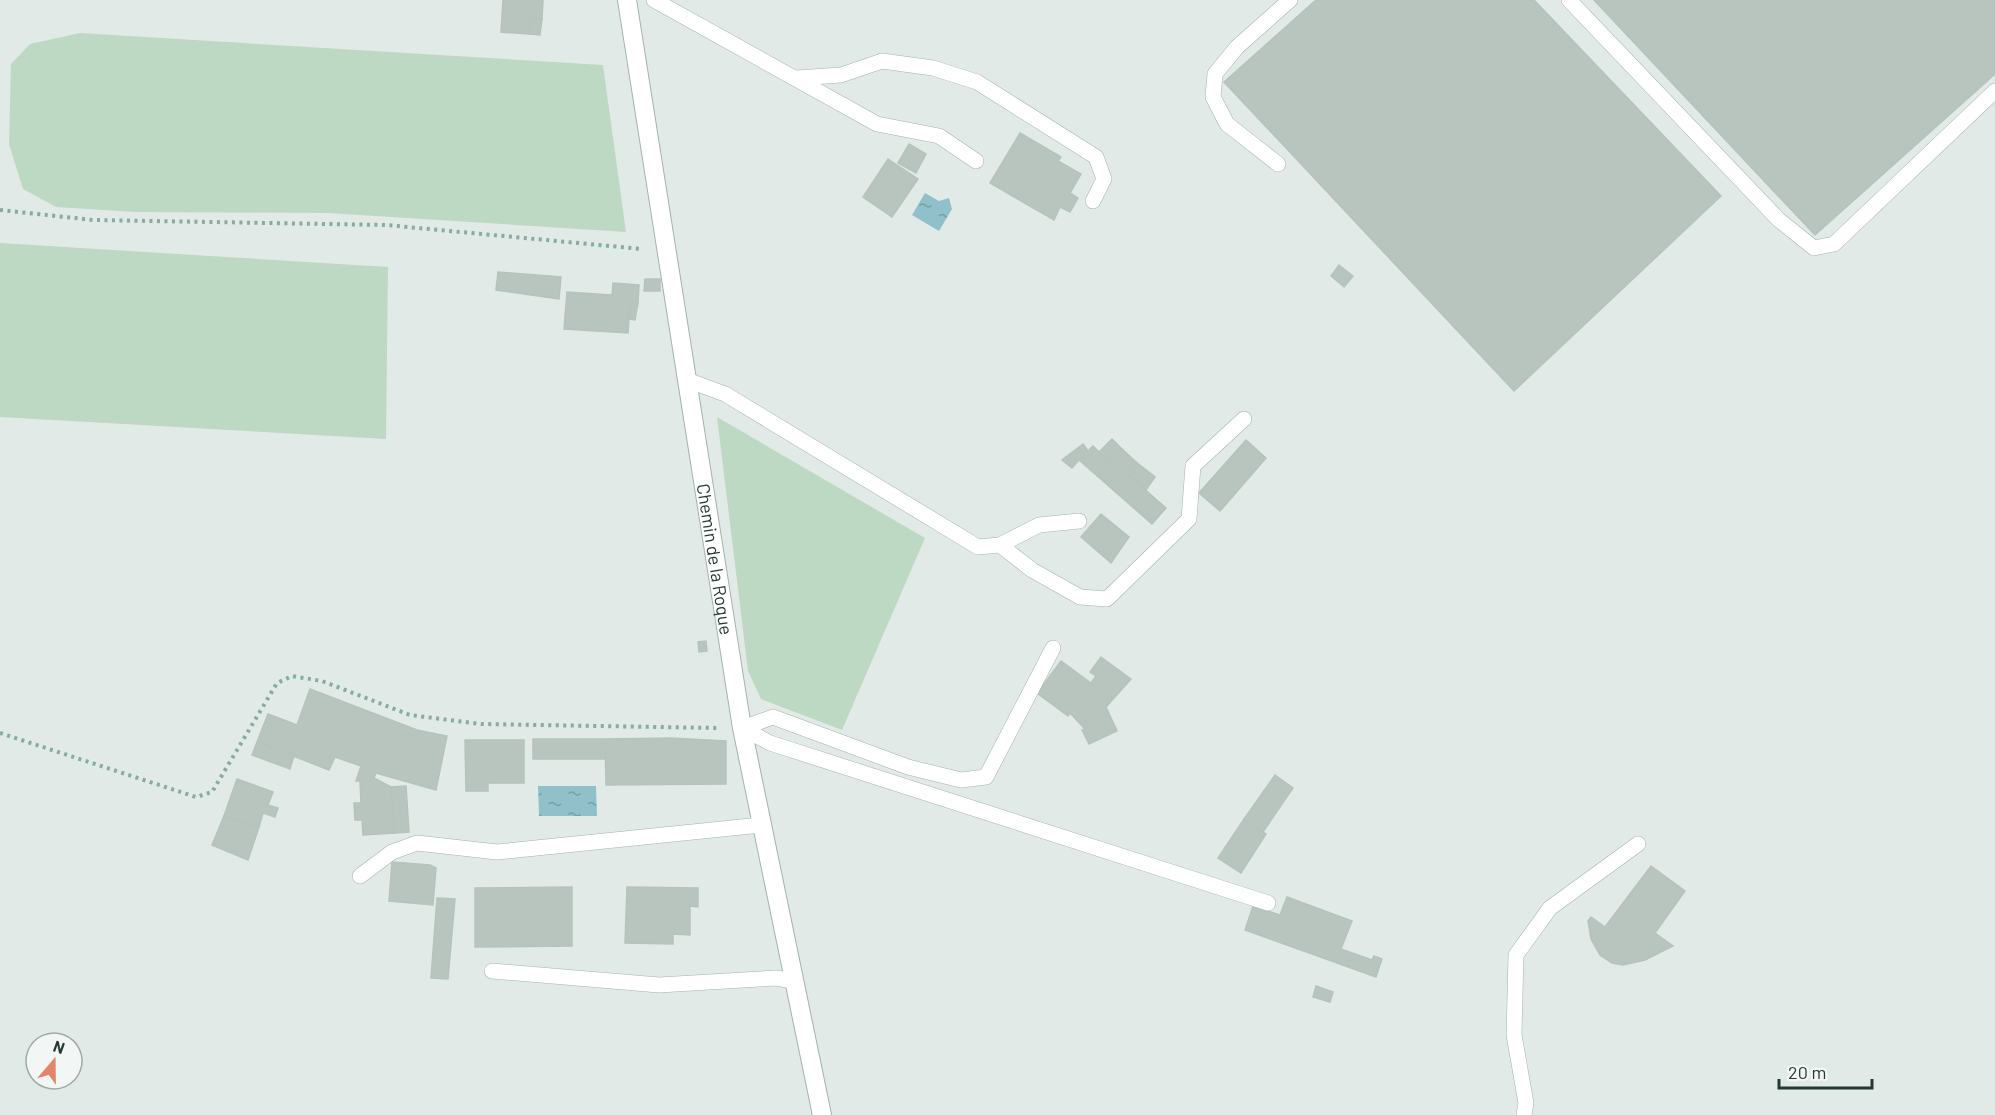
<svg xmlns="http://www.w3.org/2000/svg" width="1995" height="1115" font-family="Barlow,sans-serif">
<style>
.green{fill:#bdd9c4}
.water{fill:url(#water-ripples)}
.building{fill:#b8c5bf;stroke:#b5c3bd;stroke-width:1.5}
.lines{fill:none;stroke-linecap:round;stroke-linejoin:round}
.service-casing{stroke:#a5b1ad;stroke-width:16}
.minor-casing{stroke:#a5b1ad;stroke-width:20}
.path{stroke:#86ab9f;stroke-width:4;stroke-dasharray:3 4.5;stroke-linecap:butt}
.service{stroke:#fff;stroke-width:15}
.minor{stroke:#fff;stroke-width:18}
.labels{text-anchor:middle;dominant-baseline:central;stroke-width:5;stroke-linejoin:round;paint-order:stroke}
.street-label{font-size:18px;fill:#243933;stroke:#f2f7f5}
</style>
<defs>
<pattern id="water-ripples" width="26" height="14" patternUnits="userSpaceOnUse" patternTransform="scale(1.5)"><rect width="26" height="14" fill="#90c1ca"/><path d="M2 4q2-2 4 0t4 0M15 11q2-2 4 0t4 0" fill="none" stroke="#759ea5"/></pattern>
</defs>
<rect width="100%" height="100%" fill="#e2eae7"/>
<g class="green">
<polygon points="80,33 603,65 626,232 328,213 135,212 56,207 23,189 9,144 11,64 30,44"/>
<polygon points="0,243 388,267 386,439 0,417"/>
<polygon points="717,417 925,538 842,730 761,699 748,671"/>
</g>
<g class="water">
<polygon points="925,193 939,201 949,198 952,209 939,231 912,215"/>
<polygon points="538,786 596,786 597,816 539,816"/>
</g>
<g class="building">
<polygon points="503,0 543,0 542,19 529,18 529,34 501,32"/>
<polygon points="1316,0 1534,0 1721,196 1514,391 1224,82"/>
<polygon points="1594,0 1995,0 1995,74 1815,235"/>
<polygon points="529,18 542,19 540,35 529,34"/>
<polygon points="1020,133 1061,157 1058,161 1081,174 1070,193 1078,198 1070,212 1060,207 1054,220 990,183"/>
<polygon points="909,144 926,154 916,173 898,163"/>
<polygon points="888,159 918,179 892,217 863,197"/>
<polygon points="1339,265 1353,276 1344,287 1331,276"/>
<polygon points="498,272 561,277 559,299 496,290"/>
<polygon points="645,279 660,279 660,291 644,291"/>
<polygon points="613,283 639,285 638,303 630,303 628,333 564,329 567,292 612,295"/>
<polygon points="630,303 638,303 635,320 629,319"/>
<polygon points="1112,439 1122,449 1109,462 1099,452"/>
<polygon points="1246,440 1266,458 1220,511 1199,493"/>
<polygon points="1083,444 1088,451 1093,446 1109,462 1122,449 1136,462 1126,473 1166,508 1152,524 1079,460 1072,468 1062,460"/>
<polygon points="1136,462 1155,477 1146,490 1126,473"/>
<polygon points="1101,514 1129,537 1111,563 1081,537"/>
<polygon points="706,641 707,651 699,652 698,642"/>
<polygon points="1101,657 1131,679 1106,707 1117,731 1089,744 1082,730 1088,727 1083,716 1073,709 1068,716 1037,693 1061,661 1091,683 1096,676 1090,672"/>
<polygon points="310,689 417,730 447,736 436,790 376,773 374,778 391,787 395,833 363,835 362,820 355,820 354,803 361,803 360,781 356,781 361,766 335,757 329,770 257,742 268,714 297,725"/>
<polygon points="1073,709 1083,716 1088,727 1085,729 1070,713"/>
<polygon points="671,738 726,741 726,784 606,785 605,739"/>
<rect x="533" y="739" width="72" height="20"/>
<polygon points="465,740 524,740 524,783 488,783 488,791 466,791"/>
<polygon points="257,742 294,756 290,769 252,755"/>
<polygon points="1275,775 1293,788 1263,832 1244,819"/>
<polygon points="237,779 273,792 268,805 278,808 275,817 263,813 259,827 224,816"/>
<polygon points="406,786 409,832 395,833 391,787"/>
<polygon points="224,816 259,827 248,860 212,845"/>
<polygon points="1244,819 1266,834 1241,873 1218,858"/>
<polygon points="392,862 430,865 436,868 433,905 389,901"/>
<polygon points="1651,866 1685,891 1655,933 1673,946 1645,960 1623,965 1612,963 1600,955 1591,939 1588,921 1591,917 1605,927"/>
<polygon points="572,887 572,946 475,947 475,888"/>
<polygon points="627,887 698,888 698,907 690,906 690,935 673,934 673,944 625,943"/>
<polygon points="1287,897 1352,921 1341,949 1372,960 1374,956 1382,959 1376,977 1245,930 1253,906 1280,915"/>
<polygon points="437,898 455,899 448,979 431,978"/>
<polygon points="1316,986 1333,992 1330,1002 1313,997"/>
</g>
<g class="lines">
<g class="service-casing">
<g id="service">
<polyline points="654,0 877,124 939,136 976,161"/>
<polyline points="1569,0 1779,220 1814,248 1834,244 1995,91"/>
<polyline points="797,78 841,75 882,61 933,68 977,82 1096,157 1104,179 1093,201"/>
<polyline points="1278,164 1227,124 1213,97 1215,74 1237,47 1290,0"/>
<polyline points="687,380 725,394 978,547 1000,545 1039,525 1079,521"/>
<polyline points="1000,545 1032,570 1080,597 1107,599 1189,519 1193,466 1244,419"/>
<polyline points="742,728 770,743 1268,903"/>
<polyline points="742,728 773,717 908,767 961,780 986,777 1053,648"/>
<polyline points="360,876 392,852 417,843 497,852 761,825"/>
<polyline points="492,971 659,985 776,978 793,981"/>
<polyline points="1524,1115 1526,1103 1514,1035 1516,955 1550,908 1638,844"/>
</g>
</g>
<g class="minor-casing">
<g id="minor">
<path id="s1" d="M627,0l115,728 80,387"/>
</g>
</g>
<g class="path">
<polyline points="0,210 93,220 386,225 642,249"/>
<polyline points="0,733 196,797 212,792 277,683 292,676 322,681 410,715 481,724 719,728"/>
</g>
<use href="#service" class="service"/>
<use href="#minor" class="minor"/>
</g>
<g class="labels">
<g class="street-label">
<text stroke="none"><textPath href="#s1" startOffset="566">Chemin de la Roque</textPath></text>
</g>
</g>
<g transform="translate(54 1061) rotate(20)"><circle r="28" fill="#f2f7f5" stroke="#a0aba7" stroke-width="1.5"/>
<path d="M0-4.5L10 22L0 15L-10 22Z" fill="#e28568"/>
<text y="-9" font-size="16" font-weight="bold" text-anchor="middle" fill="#243933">N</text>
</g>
<path d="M1779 1079v9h93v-9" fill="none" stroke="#243933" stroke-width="3"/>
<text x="1788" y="1079" font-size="18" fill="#243933" stroke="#f2f7f5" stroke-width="4.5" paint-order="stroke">20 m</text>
</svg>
